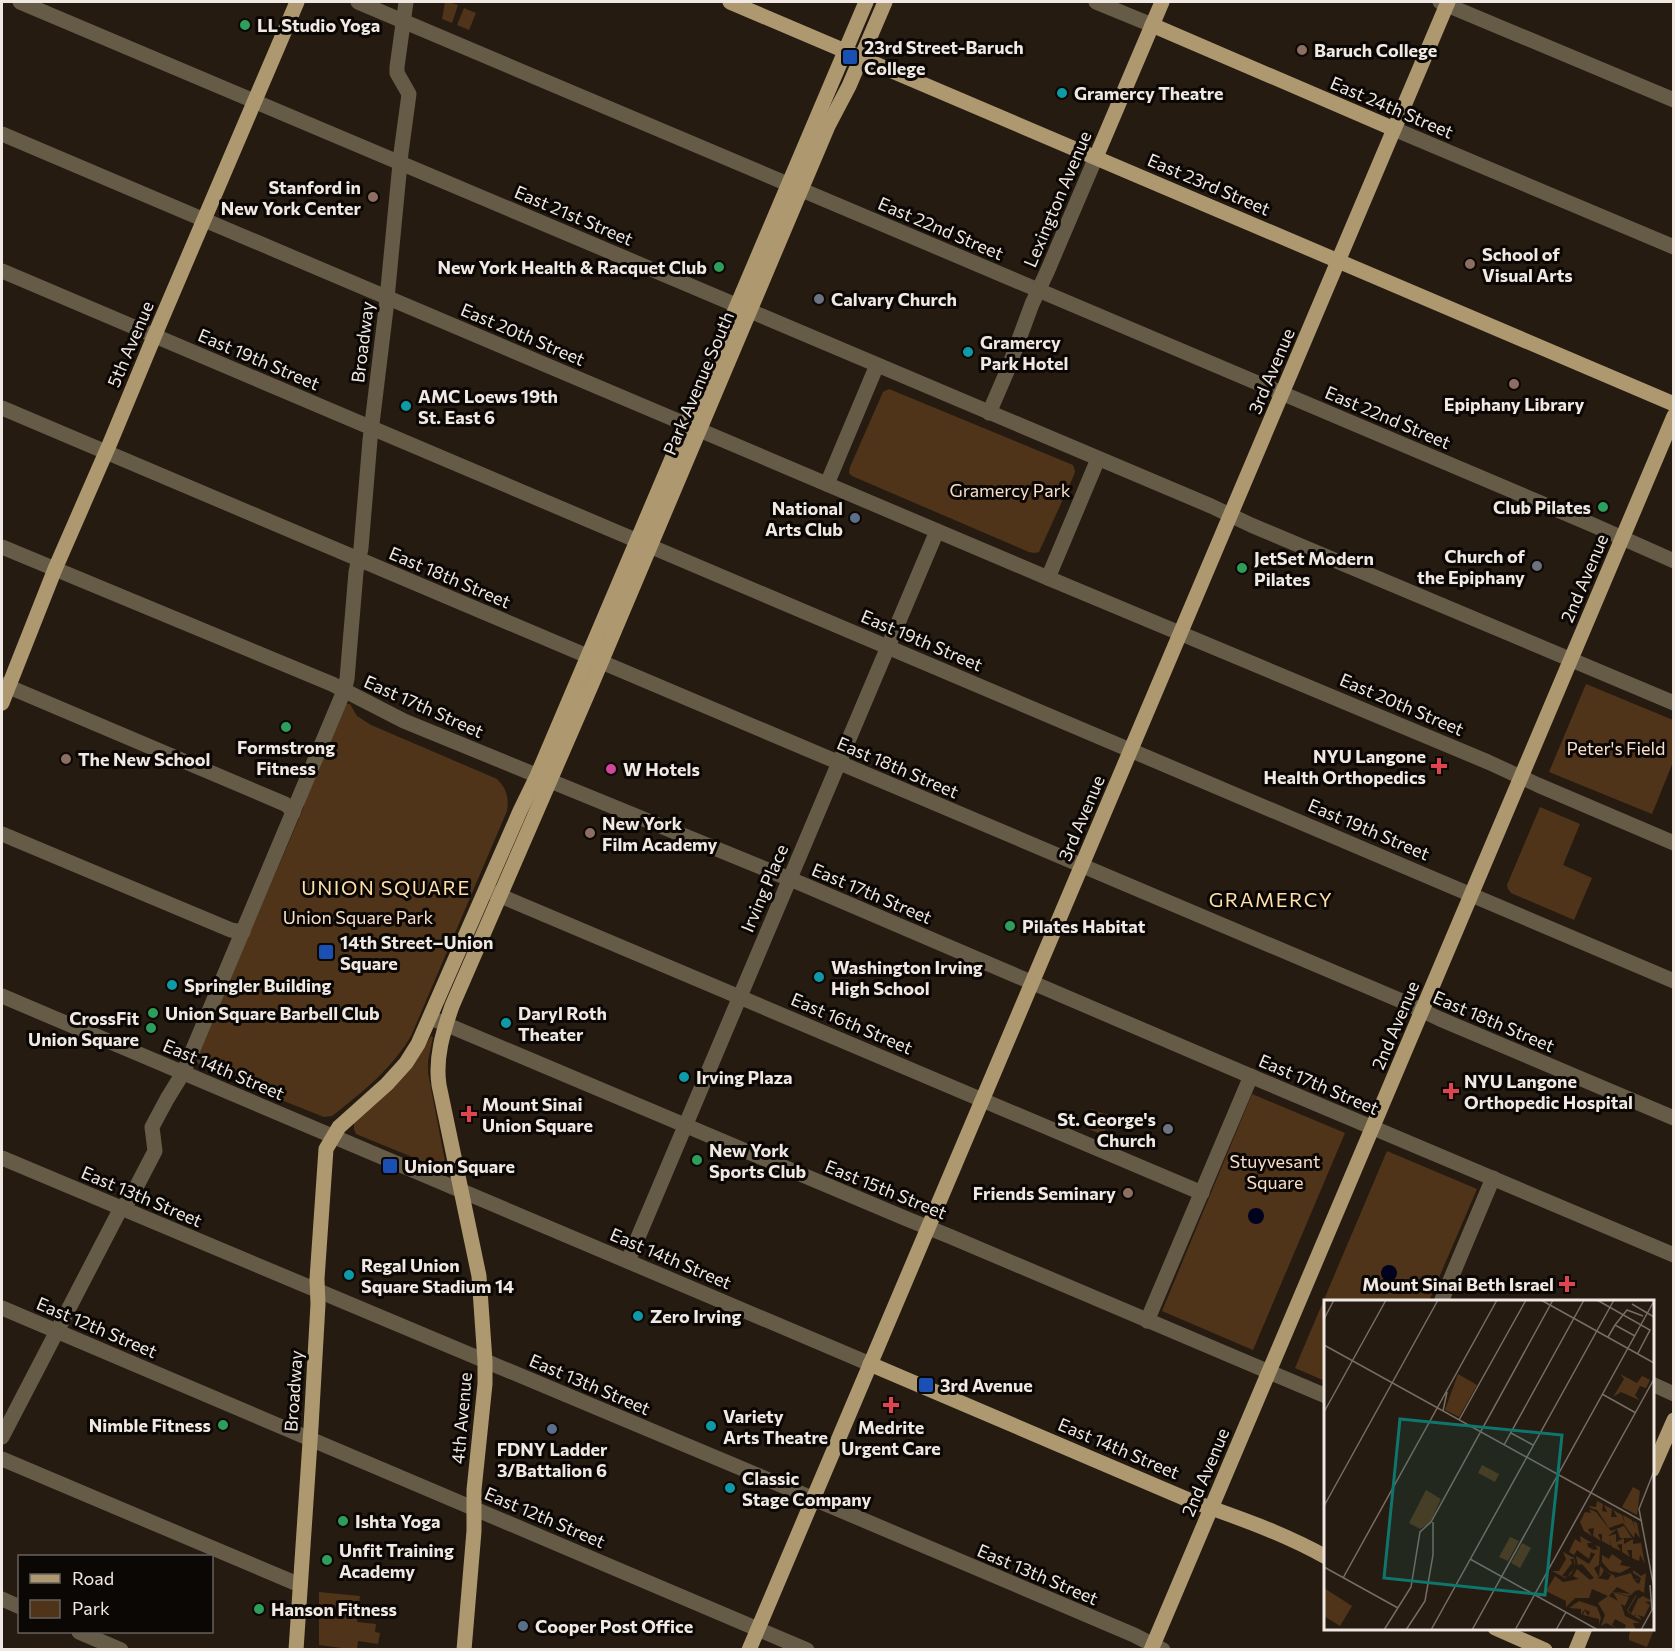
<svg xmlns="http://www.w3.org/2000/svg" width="1675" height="1651" font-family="Commissioner,sans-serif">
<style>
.green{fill:#50341a}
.water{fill:#00021e}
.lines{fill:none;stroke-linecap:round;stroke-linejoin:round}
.minor{stroke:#655b47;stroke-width:15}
.major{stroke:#ad9870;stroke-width:15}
.leisure-dot{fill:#2e9e5b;stroke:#0b0704;stroke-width:2}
.education-dot{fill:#8d6e63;stroke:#0b0704;stroke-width:2}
.transit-dot{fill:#1a4fb4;stroke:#0b0704;stroke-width:2}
.culture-dot{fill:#0f9aa8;stroke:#0b0704;stroke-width:2}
.worship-dot{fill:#6b7280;stroke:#0b0704;stroke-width:2}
.service-dot{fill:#5c6f8a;stroke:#0b0704;stroke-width:2}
.health-dot{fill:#e0444e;stroke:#0b0704;stroke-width:2}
.hotel-dot{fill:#d1479c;stroke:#0b0704;stroke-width:2}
.labels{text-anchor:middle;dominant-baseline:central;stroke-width:6;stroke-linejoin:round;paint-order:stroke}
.poi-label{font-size:18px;font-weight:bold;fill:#f0e8e2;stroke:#0b0704;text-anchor:start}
.street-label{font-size:18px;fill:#f0e8e2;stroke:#0b0704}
.park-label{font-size:18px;fill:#f9dfca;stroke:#0b0704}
.neighbourhood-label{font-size:20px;letter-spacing:1.5px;fill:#ffdfa7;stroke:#0b0704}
.inset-road{fill:none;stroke:#776d65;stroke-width:1.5}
.view{fill:#0f766e;fill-opacity:0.15;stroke:#0f766e;stroke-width:3}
.inset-edge{fill:none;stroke:#f0e8e2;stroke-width:3}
</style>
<rect width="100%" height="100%" fill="#261b11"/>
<g class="green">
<polygon points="445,2 449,2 458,5 452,23 442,19"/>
<polygon points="464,8 476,13 469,30 457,25"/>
<polygon points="889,389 1073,465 1075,471 1074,475 1039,552 1034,553 1029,552 852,476 849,473 850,467 883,392"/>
<polygon points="1586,684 1673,720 1673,762 1652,814 1549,772"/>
<path d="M346,704h4l7,12 14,9 126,54c10,10 12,19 10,32l-96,225c-19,32 -46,54 -75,77l-4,3 -8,1 -63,-25 -2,-6 -28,-12 -7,2c-9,-4 -23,-7 -29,-16l109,-253v-9z"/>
<polygon points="1540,807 1580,824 1563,865 1592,878 1574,920 1511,893 1508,889 1507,885"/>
<polygon points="431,1036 433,1037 428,1061 428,1073 445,1161 442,1168 439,1168 356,1134 354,1129 354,1122 413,1065"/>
<polygon points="1252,1094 1345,1133 1253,1350 1162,1311"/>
<polygon points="1091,1109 1111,1116 1103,1135 1084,1127"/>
<polygon points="1387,1151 1477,1189 1429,1301 1326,1302 1325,1381 1295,1368"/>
<polygon points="319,1592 360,1596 357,1622 376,1624 375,1632 380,1633 378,1644 358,1641 357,1650 319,1645"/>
<polygon points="1653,1626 1655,1627 1647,1647 1629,1640 1629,1635 1631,1629 1652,1628"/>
</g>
<g class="water">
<circle cx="1256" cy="1216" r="8"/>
<circle cx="1389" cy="1273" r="8"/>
</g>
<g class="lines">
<g class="minor">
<polyline points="20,2 1211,506 1251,525 1674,703"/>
<polyline points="358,2 1593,525 1674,561"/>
<polyline points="1096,2 1152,25"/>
<polyline points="1440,2 1674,100"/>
<polyline points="1394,129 1674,247"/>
<polyline points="2,134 1048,578 1488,762 1538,785 1674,843"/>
<polyline points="2,271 1674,981"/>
<polyline points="2,408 1404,1002 1440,1019 1674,1118"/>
<polyline points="989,413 1008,369 1032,304 1047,272 1096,157"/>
<polyline points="827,484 877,365"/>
<polyline points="2,547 332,684 404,721 802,884 1241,1072 1674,1255"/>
<polyline points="1048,578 1098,459"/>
<polyline points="2,684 285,804 289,807 293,813"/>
<polyline points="2,834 231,930 243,932"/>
<polyline points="489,891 1202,1193"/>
<polyline points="2,996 870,1364"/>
<polyline points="431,1018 907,1219 949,1236 1326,1396"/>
<polyline points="2,1158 788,1488 1134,1635 1163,1650"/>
<polyline points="628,1261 937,531"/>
<polyline points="1441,1302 1493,1178"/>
<polyline points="2,1308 807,1650"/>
<polyline points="1147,1321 1251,1076"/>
<polyline points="1652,1384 1674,1394"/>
<polyline points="2,1437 121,1208 130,1199 155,1151 152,1127 167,1099 183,1073 344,691 347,679 356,572 361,548 370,440 386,309 401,153 409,94 397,73 397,67 406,2"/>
<polyline points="2,1459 300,1585"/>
<polyline points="2,1599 20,1607"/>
<polyline points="79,1632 121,1650"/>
</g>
<g class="major">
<polyline points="730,2 1674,404"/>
<polyline points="1152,25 1394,129"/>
<polyline points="1096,157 1162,2"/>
<polyline points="2,703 55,569 110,443 159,325 297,2"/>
<path d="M870,1364l321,137c46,16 92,32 135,56"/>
<polyline points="1652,1470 1674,1420"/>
<polyline points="1495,1628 1545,1650"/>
<polyline points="296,1650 311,1427 318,1304 317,1279 326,1149 339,1127 387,1084 406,1063 418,1044 520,811 537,776 866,2"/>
<path d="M464,1650l10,-119v-41l11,-106v-23l-6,-85 -40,-191c-4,-27 4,-53 13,-79l139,-320 237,-560 21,-40 36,-84"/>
<polyline points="749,1650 1448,2"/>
<polyline points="1151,1650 1674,416"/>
<polyline points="1576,1650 1585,1628"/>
</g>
</g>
<g class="leisure-dot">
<circle cx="245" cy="25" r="6"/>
<circle cx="719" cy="267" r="6"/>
<circle cx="1603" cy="507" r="6"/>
<circle cx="1242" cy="568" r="6"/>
<circle cx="286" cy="727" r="6"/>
<circle cx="1010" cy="926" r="6"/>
<circle cx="153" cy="1013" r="6"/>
<circle cx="151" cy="1028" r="6"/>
<circle cx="697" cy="1160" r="6"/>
<circle cx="223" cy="1425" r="6"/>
<circle cx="343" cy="1521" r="6"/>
<circle cx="327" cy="1560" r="6"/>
<circle cx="259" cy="1609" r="6"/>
</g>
<g class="education-dot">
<circle cx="1302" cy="50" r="6"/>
<circle cx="373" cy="197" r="6"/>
<circle cx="1470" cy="264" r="6"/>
<circle cx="1514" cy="384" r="6"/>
<circle cx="66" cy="759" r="6"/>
<circle cx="590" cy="833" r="6"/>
<circle cx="1128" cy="1193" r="6"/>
</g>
<g class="transit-dot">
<rect x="842" y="49" width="16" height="16" rx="3"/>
<rect x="318" y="944" width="16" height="16" rx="3"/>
<rect x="382" y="1158" width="16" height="16" rx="3"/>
<rect x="918" y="1377" width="16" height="16" rx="3"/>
</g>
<g class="culture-dot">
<circle cx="1062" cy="93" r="6"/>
<circle cx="968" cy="352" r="6"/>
<circle cx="406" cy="406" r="6"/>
<circle cx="819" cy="977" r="6"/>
<circle cx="172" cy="985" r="6"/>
<circle cx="506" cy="1023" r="6"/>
<circle cx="684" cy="1077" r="6"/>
<circle cx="349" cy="1275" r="6"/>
<circle cx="638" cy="1316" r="6"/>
<circle cx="711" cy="1426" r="6"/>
<circle cx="730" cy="1488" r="6"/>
</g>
<g class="worship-dot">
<circle cx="819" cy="299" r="6"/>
<circle cx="1537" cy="566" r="6"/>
<circle cx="1168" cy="1129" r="6"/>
</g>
<g class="service-dot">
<circle cx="855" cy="518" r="6"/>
<circle cx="552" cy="1429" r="6"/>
<circle cx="523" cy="1626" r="6"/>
</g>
<g class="health-dot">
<path d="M1436 757h6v6h6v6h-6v6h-6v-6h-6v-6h6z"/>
<path d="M1448 1082h6v6h6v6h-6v6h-6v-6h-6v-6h6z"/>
<path d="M466 1105h6v6h6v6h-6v6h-6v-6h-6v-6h6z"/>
<path d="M1564 1275h6v6h6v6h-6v6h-6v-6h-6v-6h6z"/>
<path d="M888 1396h6v6h6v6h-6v6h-6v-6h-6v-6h6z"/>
</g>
<circle class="hotel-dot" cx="611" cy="769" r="6"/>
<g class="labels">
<g class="poi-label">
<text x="257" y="25">LL Studio Yoga</text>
<text x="864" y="47">23rd Street-Baruch<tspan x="864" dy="21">College</tspan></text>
<text x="1314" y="50">Baruch College</text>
<text x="1074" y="93">Gramercy Theatre</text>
<text x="361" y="187" text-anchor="end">Stanford in<tspan x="361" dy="21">New York Center</tspan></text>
<text x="1482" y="254">School of<tspan x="1482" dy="21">Visual Arts</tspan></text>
<text x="707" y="267" text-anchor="end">New York Health &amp; Racquet Club</text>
<text x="831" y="299">Calvary Church</text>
<text x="980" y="342">Gramercy<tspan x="980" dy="21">Park Hotel</tspan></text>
<text x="418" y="396">AMC Loews 19th<tspan x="418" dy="21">St. East 6</tspan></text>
<text x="1514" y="404" text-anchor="middle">Epiphany Library</text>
<text x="1591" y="507" text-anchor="end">Club Pilates</text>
<text x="843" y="508" text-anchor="end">National<tspan x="843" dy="21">Arts Club</tspan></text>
<text x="1525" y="556" text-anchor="end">Church of<tspan x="1525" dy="21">the Epiphany</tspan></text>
<text x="1254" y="558">JetSet Modern<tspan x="1254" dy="21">Pilates</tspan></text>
<text x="286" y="747" text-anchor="middle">Formstrong<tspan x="286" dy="21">Fitness</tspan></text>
<text x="1426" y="756" text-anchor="end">NYU Langone<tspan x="1426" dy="21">Health Orthopedics</tspan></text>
<text x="78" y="759">The New School</text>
<text x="623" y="769">W Hotels</text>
<text x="602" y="823">New York<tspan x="602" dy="21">Film Academy</tspan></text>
<text x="1022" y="926">Pilates Habitat</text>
<text x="340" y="942">14th Street–Union<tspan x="340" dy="21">Square</tspan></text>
<text x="831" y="967">Washington Irving<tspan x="831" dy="21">High School</tspan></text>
<text x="184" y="985">Springler Building</text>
<text x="165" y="1013">Union Square Barbell Club</text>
<text x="518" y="1013">Daryl Roth<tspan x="518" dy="21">Theater</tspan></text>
<text x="139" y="1018" text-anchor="end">CrossFit<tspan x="139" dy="21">Union Square</tspan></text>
<text x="696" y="1077">Irving Plaza</text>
<text x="1464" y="1081">NYU Langone<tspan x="1464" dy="21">Orthopedic Hospital</tspan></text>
<text x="482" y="1104">Mount Sinai<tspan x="482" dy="21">Union Square</tspan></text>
<text x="1156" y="1119" text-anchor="end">St. George's<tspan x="1156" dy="21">Church</tspan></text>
<text x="709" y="1150">New York<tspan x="709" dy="21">Sports Club</tspan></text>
<text x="404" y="1166">Union Square</text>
<text x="1116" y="1193" text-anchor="end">Friends Seminary</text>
<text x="361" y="1265">Regal Union<tspan x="361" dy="21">Square Stadium 14</tspan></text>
<text x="1554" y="1284" text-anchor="end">Mount Sinai Beth Israel</text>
<text x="650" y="1316">Zero Irving</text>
<text x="940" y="1385">3rd Avenue</text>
<text x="723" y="1416">Variety<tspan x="723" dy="21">Arts Theatre</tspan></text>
<text x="211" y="1425" text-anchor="end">Nimble Fitness</text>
<text x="891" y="1427" text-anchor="middle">Medrite<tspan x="891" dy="21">Urgent Care</tspan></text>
<text x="552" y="1449" text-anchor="middle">FDNY Ladder<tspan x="552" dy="21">3/Battalion 6</tspan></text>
<text x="742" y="1478">Classic<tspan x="742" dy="21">Stage Company</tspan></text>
<text x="355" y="1521">Ishta Yoga</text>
<text x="339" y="1550">Unfit Training<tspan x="339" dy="21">Academy</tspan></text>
<text x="271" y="1609">Hanson Fitness</text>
<text x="535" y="1626">Cooper Post Office</text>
</g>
<g class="street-label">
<text transform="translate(1392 107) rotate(23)">East 24th Street</text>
<text transform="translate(1209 184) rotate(23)">East 23rd Street</text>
<text transform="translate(1057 199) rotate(-67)">Lexington Avenue</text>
<text transform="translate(574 215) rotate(23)">East 21st Street</text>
<text transform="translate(941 228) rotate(23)">East 22nd Street</text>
<text transform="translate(523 334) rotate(23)">East 20th Street</text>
<text transform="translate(362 342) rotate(-83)">Broadway</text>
<text transform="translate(130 344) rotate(-67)">5th Avenue</text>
<text transform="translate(259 359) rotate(23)">East 19th Street</text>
<text transform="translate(1271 371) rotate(-67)">3rd Avenue</text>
<text transform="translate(698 383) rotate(-67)">Park Avenue South</text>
<text transform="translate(1388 417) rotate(23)">East 22nd Street</text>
<text transform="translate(450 577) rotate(23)">East 18th Street</text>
<text transform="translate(1584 578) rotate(-67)">2nd Avenue</text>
<text transform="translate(922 640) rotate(23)">East 19th Street</text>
<text transform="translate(1402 704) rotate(23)">East 20th Street</text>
<text transform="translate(424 706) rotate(24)">East 17th Street</text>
<text transform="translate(898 767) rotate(23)">East 18th Street</text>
<text transform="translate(1081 818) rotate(-67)">3rd Avenue</text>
<text transform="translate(1369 829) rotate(23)">East 19th Street</text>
<text transform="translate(764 888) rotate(-67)">Irving Place</text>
<text transform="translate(872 893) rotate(23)">East 17th Street</text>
<text transform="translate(1494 1021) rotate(23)">East 18th Street</text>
<text transform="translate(852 1023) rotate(23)">East 16th Street</text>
<text transform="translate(1395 1025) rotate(-67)">2nd Avenue</text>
<text transform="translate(224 1069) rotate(23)">East 14th Street</text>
<text transform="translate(1319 1084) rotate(23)">East 17th Street</text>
<text transform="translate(886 1189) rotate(22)">East 15th Street</text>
<text transform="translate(142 1196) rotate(23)">East 13th Street</text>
<text transform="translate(671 1258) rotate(23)">East 14th Street</text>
<text transform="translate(97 1327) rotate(23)">East 12th Street</text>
<text transform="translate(590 1384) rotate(23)">East 13th Street</text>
<text transform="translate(293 1391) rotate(-86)">Broadway</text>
<text transform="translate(461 1418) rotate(-85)">4th Avenue</text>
<text transform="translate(1119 1448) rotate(23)">East 14th Street</text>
<text transform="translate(1205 1472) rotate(-67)">2nd Avenue</text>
<text transform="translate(545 1517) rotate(23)">East 12th Street</text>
<text transform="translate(1038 1574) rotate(23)">East 13th Street</text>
</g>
<g class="park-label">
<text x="1010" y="490">Gramercy Park</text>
<text x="1616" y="748">Peter's Field</text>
<text x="358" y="917">Union Square Park</text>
<text x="1275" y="1161">Stuyvesant<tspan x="1275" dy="21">Square</tspan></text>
</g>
<g class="neighbourhood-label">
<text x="386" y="887">UNION SQUARE</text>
<text x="1271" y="899">GRAMERCY</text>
</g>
</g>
<g transform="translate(1324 1300)">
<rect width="330" height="330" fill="#261b11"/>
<path d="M134,74l19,11 -18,32 -14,-7zM296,74l17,9 5,-7 8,4 -4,8 -6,-2 -5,9 4,5 -18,-8 -8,5 11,-18zM158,165l17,9 -4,8 -17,-9zM309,187l7,4 -3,24 -15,-8zM102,190l15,9 -11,24 -10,6 -11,-6zM273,201l6,3 -1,7 5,1 -3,-7 8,4 -1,8h6l-4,-7 9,5 3,9 -2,-9 9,5 3,9 -2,-8 4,2 3,15 -5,-6 -1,6 -11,-15 -14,5 -12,-18 -4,-1 -5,-3 8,1zM265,209l7,3 15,19 13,-5 8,12h-12l-3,-9 -9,7 8,-2v8l8,-4v6l9,-5v5l8,-1 4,21 -5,-9 -1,6 -7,-3v-8h-5l3,7 -8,-5v-8l-5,1 4,6 -9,-4 -3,-9 2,8 -9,-5v-7h-4l3,7 -8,-5 1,-8 -6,1 4,7 -8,-5 -4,-9 5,-10 6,1zM256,236l12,7h-5l1,4 6,3 4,-1 -3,-4 5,2 -1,18 -5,3 5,9 1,-11 4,4 -3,6 -4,2 11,2 3,-5 -6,-4 10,5 -1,2 17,-5 3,7 7,-2 -7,3 5,3 2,-6 -8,-5v-3l8,6 5,-3 -2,20 -5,-3 -4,1 -4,4 -3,1 -13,-4 16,2 -14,-7 -8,9 9,5 -5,-9 16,5 -4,9 -4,-2 4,12 15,7h-7l3,7h-12l2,-5 -11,-6 -3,6 8,5 -14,-7 -5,3 4,-11 -7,-12 10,-7 -16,-7 -3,9h-14l-9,9v-6l-20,-10 9,-15 8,6 16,-3 -6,-3 4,-7 13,11 4,-2 -12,-14 -4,1 -2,-9 13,8 6,-10 -4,-2 -2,7 -12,-9 -3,5 -5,-3 6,-13 6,4zM186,237l9,4 -11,20 -9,-4zM198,243l9,5 -11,20 -9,-5zM278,248v7l7,4 3,-5 10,7 -2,4 11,2 -11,6 -10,-2 -8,-9zM239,252l11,6 1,3 -1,6v-8h-4l2,4 -10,13 5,1 7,-9 -3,6 -6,4 -2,-1 -11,-6h7l7,-12zM0,288l28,18 -12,20 -16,-10zM312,295v2l-8,13 3,4 7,-15 5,-3 9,5 -7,1 5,3 -6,12 -6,-2 4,5 -7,-3 1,-4 -2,3 -5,-3 -2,-3zM255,301l18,6 4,11 -2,7v-6l-16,-4 2,-5 3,6 2,-4 -4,-2 -1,-1 -4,6v-6l-12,-1z" fill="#50341a"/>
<path class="inset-road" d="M217,0l113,63M273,0l53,30 -12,23M308,4l22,13M0,19l10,-19M291,25l12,-15 16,6M284,37l7,-12 20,11M0,45l318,176M278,94l34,19M119,111l4,-19M0,112l62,-112M135,120l67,-120M187,133l22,12M180,145l80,-145M330,171l-15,38 15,79M0,206l114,-206M146,259l128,71M0,267l74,41M19,278l154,-278M326,285l2,25M60,330l27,-43 9,-55 11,-10 122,-222M82,330l19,-29 8,-46v-33M107,330l183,-330M148,330l182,-329M191,330l139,-251M232,330l10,-18M317,330l12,-22"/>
<path class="view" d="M76,119l162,16 -17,160 -161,-17z"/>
<rect width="330" height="330" class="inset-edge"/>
</g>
<rect width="1675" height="1651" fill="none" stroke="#f0e8e2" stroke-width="6"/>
<rect x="18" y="1555" width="195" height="78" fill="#0b0704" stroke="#67615d" stroke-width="1.5"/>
<rect x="30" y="1574" width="30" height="9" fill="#ad9870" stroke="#67615d" stroke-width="1.5"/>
<text x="72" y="1585" font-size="18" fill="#f0e8e2">Road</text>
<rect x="30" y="1600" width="30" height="18" fill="#50341a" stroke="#67615d" stroke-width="1.5"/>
<text x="72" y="1615" font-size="18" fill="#f0e8e2">Park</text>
</svg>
